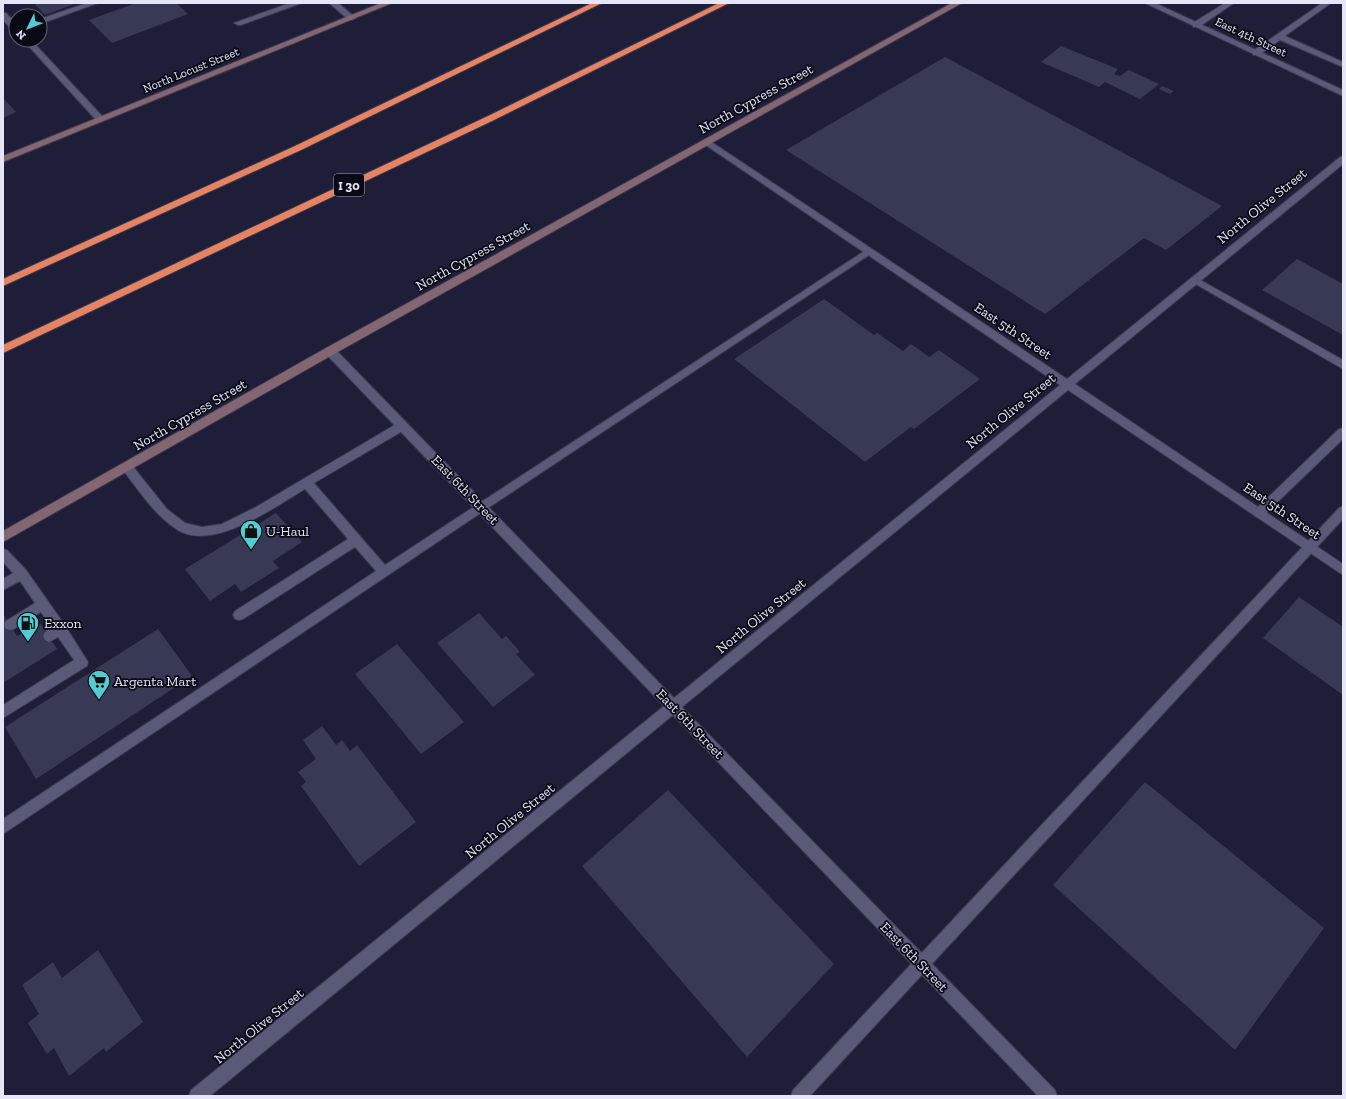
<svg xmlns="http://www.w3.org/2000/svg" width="1346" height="1099" font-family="'Zilla Slab',serif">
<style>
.building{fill:#383955}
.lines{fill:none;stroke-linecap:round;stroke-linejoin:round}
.service-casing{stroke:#39384f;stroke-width:2}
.minor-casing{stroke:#39384f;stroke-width:2}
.secondary-casing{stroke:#39384f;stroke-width:2}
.motorway-casing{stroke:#39384f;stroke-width:2}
.service{fill:#585a78;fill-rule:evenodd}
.minor{fill:#585a78;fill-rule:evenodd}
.secondary{fill:#836672;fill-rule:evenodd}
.motorway{fill:#e68363;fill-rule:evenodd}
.labels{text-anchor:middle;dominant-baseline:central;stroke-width:3.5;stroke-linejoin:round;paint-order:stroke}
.far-street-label{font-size:12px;fill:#e4e6f8;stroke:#090a15}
.shield{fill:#090a15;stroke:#a2a4b4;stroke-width:1}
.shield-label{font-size:13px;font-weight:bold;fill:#e4e6f8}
.street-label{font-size:14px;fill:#e4e6f8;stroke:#090a15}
.poi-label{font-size:14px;fill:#e4e6f8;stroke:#090a15;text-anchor:start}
</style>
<rect width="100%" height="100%" fill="#1e1e38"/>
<g class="building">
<polygon points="34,3 77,3 45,15"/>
<polygon points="136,3 176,3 188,14 112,43 89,20"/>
<polygon points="1061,46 1118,69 1114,74 1120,76 1129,70 1159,84 1140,99 1105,82 1099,87 1041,62"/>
<polygon points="945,57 1222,206 1166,250 1144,238 1045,314 786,150"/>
<polygon points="1162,86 1174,91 1170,94 1159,89"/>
<polygon points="3,98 16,112 3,118"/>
<polygon points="1297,259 1343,284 1343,335 1262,290"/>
<polygon points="824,299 874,335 877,333 903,351 911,344 929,357 939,350 980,379 914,429 911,427 865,462 734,359"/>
<polygon points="276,513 302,542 273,561 279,568 241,592 235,584 210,601 185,569"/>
<polygon points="1299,597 1343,627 1343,695 1263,638"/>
<polygon points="479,613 502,639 506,636 520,652 516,654 535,675 493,707 437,643"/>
<polygon points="3,614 17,636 40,623 57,649 3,683"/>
<polygon points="158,629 192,676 36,779 5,727"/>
<polygon points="397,644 464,722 421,754 355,674"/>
<polygon points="322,726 336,745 342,740 350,751 357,745 416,822 359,866 301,786 306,782 298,772 316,759 303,740"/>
<polygon points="1145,782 1324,928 1235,1050 1053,885"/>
<polygon points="668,790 834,964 747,1057 582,866"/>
<polygon points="98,950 143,1022 106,1052 104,1048 69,1076 54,1048 47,1054 28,1023 39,1014 22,985 53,962 62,978"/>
</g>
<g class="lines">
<g class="service-casing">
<g id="service">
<polygon points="87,3 98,3 40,24 40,19"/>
<polygon points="290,3 302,3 241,25 238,25 234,23"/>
<polygon points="1225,3 1234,3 1199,27 1193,27 1193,23"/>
<polygon points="1322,3 1331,3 1285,36 1343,62 1343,67 1280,40 1259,55 1253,55 1253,51"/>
<path d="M869,248l5,3 -2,2 -387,257 -482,324v-15l373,-248 -21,-24 -112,72 -4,1 -4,-1 -2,-4 2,-4 113,-72 -43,-50c-30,18 -94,64 -129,40 -22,-15 -37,-38 -53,-59l-2,-3 2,-3 4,-1 4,1 36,45 18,14 17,4 20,-3 34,-17 142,-84 4,-1 4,1 2,3 -2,3 -92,54 71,82z"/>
<polygon points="1195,277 1343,360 1343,369 1192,282 1190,280"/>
<polygon points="1343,428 1343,439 1263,516 1259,518 1255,516 1253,513 1255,510 1339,429"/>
<polygon points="1343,506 1343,519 810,1096 791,1096 793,1090 1339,508"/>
<polygon points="3,549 7,550 26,570 64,624 88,662 87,666 3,718 3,705 74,660 58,637 49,642 45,640 43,636 45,632 51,627 41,612 14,629 10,630 6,629 4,625 6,621 35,603 20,581 3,590 3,579 13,573 3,562"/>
</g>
</g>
<g class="minor-casing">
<g id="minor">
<polygon points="329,3 338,3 356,18 352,20 349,20"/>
<polygon points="1145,3 1155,3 1343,90 1343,96"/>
<polygon points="3,13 6,13 16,24 16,31 13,31 3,20"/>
<polygon points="23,40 31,40 103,117 104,119 103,121 97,121"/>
<polygon points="707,139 1067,379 1340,157 1343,156 1343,164 1075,384 1343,564 1343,575 1068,390 682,707 1055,1090 1057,1096 1038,1096 673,715 210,1096 189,1096 191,1090 664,706 326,354 325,351 326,348 334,348 674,698 1060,385 704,144 703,142 704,140"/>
</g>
</g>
<g class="secondary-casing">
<g id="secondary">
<polygon points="381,3 392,3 3,162 3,156"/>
<polygon points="952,3 962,3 334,354 3,542 3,531 326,348"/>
</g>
</g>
<g class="motorway-casing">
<g id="motorway">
<polygon points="592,3 602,3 301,150 3,286 3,279 295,146"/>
<polygon points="719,3 729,3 492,121 3,353 3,345 486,117"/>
</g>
</g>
<use href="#service" class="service"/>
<use href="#minor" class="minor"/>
<use href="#secondary" class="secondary"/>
<use href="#motorway" class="motorway"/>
</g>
<defs>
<g id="shop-pin" transform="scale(1.15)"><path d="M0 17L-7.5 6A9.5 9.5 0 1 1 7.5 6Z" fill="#52ccd0" stroke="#090a15"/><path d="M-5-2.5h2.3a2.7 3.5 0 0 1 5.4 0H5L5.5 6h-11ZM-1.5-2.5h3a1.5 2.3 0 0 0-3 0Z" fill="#111"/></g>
<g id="fuel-pin" transform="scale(1.15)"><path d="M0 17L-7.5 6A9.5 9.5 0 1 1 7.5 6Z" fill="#52ccd0" stroke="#090a15"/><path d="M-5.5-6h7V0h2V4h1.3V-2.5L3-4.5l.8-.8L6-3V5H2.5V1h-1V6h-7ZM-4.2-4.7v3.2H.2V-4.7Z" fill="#111"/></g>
<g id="supermarket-pin" transform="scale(1.15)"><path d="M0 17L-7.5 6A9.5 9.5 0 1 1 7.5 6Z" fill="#52ccd0" stroke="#090a15"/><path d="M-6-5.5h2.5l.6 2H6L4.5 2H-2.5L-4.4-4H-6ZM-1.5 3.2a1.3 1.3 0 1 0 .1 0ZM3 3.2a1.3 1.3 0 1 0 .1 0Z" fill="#111"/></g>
</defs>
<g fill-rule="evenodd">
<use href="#shop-pin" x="251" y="531"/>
<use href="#fuel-pin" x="28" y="623"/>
<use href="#supermarket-pin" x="99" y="681"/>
</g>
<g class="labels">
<g class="far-street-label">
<text transform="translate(1251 37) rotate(25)">East 4th Street</text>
<text transform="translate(191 70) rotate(-22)">North Locust Street</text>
</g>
<rect class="shield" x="334" y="174" width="30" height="22" rx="3"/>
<g class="shield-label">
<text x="349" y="185">I 30</text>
</g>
<g class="street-label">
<text transform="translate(756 99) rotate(-29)">North Cypress Street</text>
<text transform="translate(1262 206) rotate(-39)">North Olive Street</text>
<text transform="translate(473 256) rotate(-29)">North Cypress Street</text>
<text transform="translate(1013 331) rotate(34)">East 5th Street</text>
<text transform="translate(1011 411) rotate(-39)">North Olive Street</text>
<text transform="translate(190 415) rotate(-30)">North Cypress Street</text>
<text transform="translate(465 490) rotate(46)">East 6th Street</text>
<text transform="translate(1282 511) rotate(34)">East 5th Street</text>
<text transform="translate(761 616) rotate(-39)">North Olive Street</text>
<text transform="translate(690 724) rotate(46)">East 6th Street</text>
<text transform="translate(510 821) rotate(-39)">North Olive Street</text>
<text transform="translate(914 957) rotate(46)">East 6th Street</text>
<text transform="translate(259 1026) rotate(-39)">North Olive Street</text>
</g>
<g class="poi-label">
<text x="266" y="531">U-Haul</text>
<text x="44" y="623">Exxon</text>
<text x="114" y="681">Argenta Mart</text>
</g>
</g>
<rect width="1346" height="1099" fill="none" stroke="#e4e6f8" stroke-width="8"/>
<g transform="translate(28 28) rotate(227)"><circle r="19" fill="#090a15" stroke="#616270"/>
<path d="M0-3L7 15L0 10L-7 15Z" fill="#52ccd0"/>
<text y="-6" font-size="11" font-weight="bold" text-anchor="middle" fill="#e4e6f8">N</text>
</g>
</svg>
